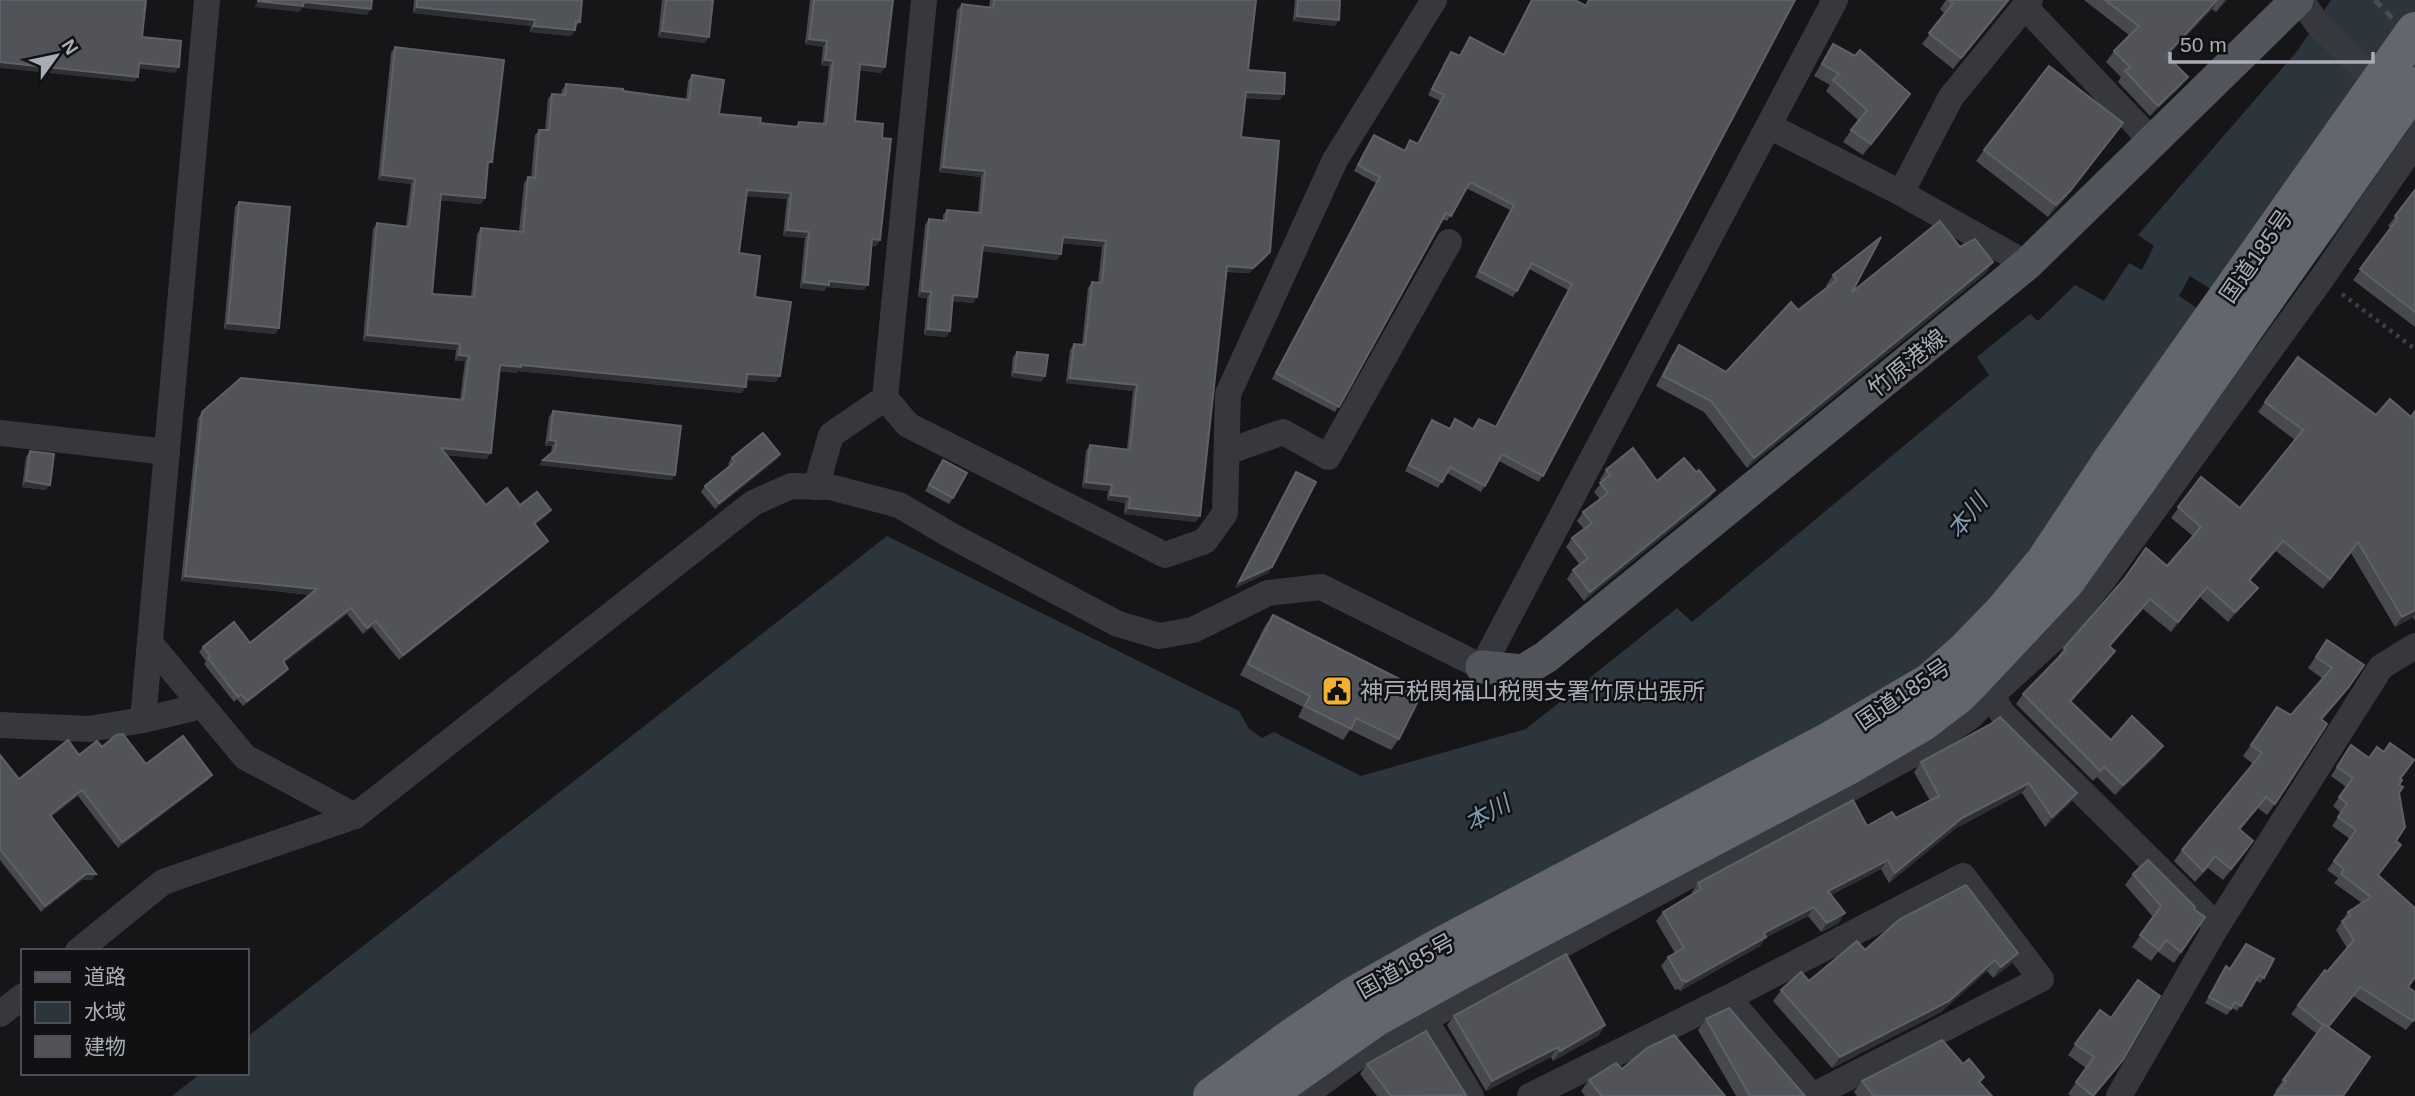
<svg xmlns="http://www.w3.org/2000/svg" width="2415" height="1096" font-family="Helvetica,'Noto Sans JP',sans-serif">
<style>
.water{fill:#2c353c}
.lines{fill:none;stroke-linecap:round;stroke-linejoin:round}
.path{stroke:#3d3f44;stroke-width:4.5;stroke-dasharray:3.5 5;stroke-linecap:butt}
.minor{stroke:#37383d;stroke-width:26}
.major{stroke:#53555c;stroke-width:33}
.highway{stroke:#63666e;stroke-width:38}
.rail{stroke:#4a4c52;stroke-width:5;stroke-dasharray:9 7;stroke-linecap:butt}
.highway-bridge{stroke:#63666e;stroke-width:38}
.wall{fill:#47494d}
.shaded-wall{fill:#2f3033}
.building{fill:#525359;stroke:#5f6168;stroke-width:2}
.labels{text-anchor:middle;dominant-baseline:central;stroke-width:5;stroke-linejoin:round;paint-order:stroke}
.street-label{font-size:23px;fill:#a8adb8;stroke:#111113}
.poi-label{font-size:23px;fill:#a8adb8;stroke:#111113;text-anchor:start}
.water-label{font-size:24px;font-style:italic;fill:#7f9bb3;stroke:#111113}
</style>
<rect width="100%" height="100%" fill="#161618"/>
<polygon class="water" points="2331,0 2415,0 2415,118 2407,137 2268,325 2190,276 2179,296 2256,348 2029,648 1287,1096 172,1096 201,1073 247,1073 247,1037 887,536 1239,711 1249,729 1262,738 1274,732 1361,776 1526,729 1677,608 1692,622 1989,375 1977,357 2030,314 2038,321 2075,285 2104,301 2129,263 2142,270 2154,246 2138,235 2298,50"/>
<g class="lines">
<polyline class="path" points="2342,294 2415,349"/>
<g class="minor">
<polyline points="2301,0 2317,23 2415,120"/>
<polyline points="2025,7 2152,141"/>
<polyline points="1769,126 1901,193 2027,264"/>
<polyline points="1901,193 1951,97 2030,0"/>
<polyline points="885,398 908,425 1165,555 1205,541 1225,513 1228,394 1335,160 1434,0"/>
<polyline points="0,433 167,452"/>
<polyline points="1227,452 1283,432 1328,457 1449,242"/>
<polyline points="816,487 831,435 885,398 924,0"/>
<polyline points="150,643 245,757 355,816"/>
<polyline points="1981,685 1992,695 2060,633 2103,580 2322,278 2415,143"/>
<polyline points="143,720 207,0"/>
<polyline points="0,725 89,729 143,720 201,706"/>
<polyline points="78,951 163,882 355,816 753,503 791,486 830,487 899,505 950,535 1118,624 1159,636 1193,630 1268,593 1321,587 1482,667 1835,0"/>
<polyline points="1728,998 1812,1096"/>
<polyline points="1416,1005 1471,1096"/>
<polyline points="0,1014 23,996"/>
<polyline points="1304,1096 1361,1054 1921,750 1970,717 1992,695 2002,713 2217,926"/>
<polyline points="1530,1096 1728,998 1963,876 2041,979 1812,1096"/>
<polyline points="2119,1096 2217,926 2381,667 2415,646"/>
</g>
<polyline class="major" points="1482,667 1523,671 1546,657 2027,264 2297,0"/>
<g class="highway">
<polyline points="1212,1096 1291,1038 1353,996 1443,945 1831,740 1930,682 1964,652 2002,613 2045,561 2112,460"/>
<polyline points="1264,1096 1375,1018 1458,972 1846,767 1923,722 1957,696 1973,680 2066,581 2138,480"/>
</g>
<polyline class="rail" points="2375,0 2415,42"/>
<g class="highway-bridge">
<polyline points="2112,460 2415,31"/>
<polyline points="2138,480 2415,86"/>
</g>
</g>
<g class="wall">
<polygon points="414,0 582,0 580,22 575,27 575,30 571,36 530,32 531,26 413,13"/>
<polygon points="662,0 713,0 705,43 658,37"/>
<polygon points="810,0 893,0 881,73 860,70 855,121 882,138 880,240 876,246 871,245 864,290 827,287 824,291 800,288 805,238 783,236 787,199 746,196 739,253 755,297 776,382 747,380 742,393 518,371 517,373 499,371 487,459 446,455 486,505 520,505 551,510 547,515 535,525 544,546 399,660 372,627 363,634 347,614 284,663 288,669 284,674 243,706 237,699 234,702 204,664 206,661 199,652 203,647 250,643 311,595 181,581 198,418 202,412 460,400 465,361 455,361 456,350 363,341 373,229 377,223 406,226 411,184 378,180 391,53 395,47 488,168 485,198 481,204 440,200 432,294 471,296 477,234 481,228 519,231 524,183 528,177 531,178 535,135 539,130 545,130 548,99 552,94 561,94 562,90 566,84 686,99 688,81 692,75 719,114 760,123 795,127 799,122 823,124 829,66 821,65 823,47 805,44"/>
<polygon points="990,0 1256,0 1248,70 1284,94 1280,100 1245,98 1241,137 1266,258 1249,273 1227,272 1196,522 1124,514 1125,503 1107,500 1108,491 1082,488 1086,451 1090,445 1127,449 1133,391 1066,383 1070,350 1074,344 1082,345 1088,288 1092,282 1098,283 1102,247 1063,243 1061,254 1057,260 982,251 973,303 952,301 950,331 946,337 924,335 927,298 918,297 925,225 929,219 943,220 943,215 947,210 978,213 981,177 939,172 957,10 962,4 989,7"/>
<polygon points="1295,0 1340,0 1335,26 1293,21"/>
<polygon points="1531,0 1575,0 1585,6 1588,0 1795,0 1539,482 1499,461 1481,492 1447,473 1438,488 1405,471 1428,426 1432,420 1449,429 1455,419 1473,429 1479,419 1495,427 1568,290 1529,269 1513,297 1475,277 1510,210 1466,188 1447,221 1442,219 1335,412 1272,379 1376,183 1354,171 1370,141 1374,135 1404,151 1410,140 1417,144 1440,101 1428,95 1451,52 1460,56 1470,37 1503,54"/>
<polygon points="1946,0 2010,0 1953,69 1922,44 1945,14 1940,9"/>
<polygon points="2084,0 2227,0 2216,12 2212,9 2167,56 2180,87 2150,116 2118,82 2121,77 2106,62 2114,51 2129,35"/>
<polygon points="1833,44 1910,94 1863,155 1843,142 1858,120 1826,91 1830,85 1814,76"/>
<polygon points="2115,134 2062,202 2048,217 1976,161 1984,150"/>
<polygon points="2415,190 2415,327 2353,280 2391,228 2388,226"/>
<polygon points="239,202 279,328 275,334 224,329 235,207"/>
<polygon points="1960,247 1986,273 1747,468 1704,412 1656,386 1672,355 1679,345 1726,372 1798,310 1828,287 1826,286 1833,275 1852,292"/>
<polygon points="1017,352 1045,376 1041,382 1011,377 1013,357"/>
<polygon points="2298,357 2376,415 2411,417 2415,411 2415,621 2413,617 2395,627 2351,553 2323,589 2276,551 2250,581 2258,588 2250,598 2228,622 2200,597 2171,632 2143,609 2110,647 2115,651 2108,661 2071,702 2111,740 2156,756 2115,795 2097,777 2093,781 2016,704 2023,694 2057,658 2064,648 2167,566 2193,536 2171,518 2201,477 2240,508 2295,440 2258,412"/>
<polygon points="553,411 675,475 671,480 539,465 543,460 551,453 552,446 545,446 549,417"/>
<polygon points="30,451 46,490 22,487 26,457"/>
<polygon points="780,454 776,460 715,509 701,492 705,486 730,466 728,464 732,458"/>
<polygon points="943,460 953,498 949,504 925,491"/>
<polygon points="1606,470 1657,481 1696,472 1715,490 1709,499 1584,601 1567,579 1573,570 1580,565 1566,547 1572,538 1584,529 1577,521 1583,512 1600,499 1594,492 1602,482 1600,479"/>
<polygon points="1296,472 1272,567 1268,573 1235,588"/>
<polygon points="1273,615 1399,739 1391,750 1350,730 1343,740 1298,717 1303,707 1240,675 1265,626"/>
<polygon points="2327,640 2340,699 2322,720 2275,804 2267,815 2258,808 2240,830 2253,841 2245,853 2223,880 2208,868 2195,882 2174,861 2182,850 2253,764 2243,756 2277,707 2291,715 2323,679 2308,668"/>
<polygon points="102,747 146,764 212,775 208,780 118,848 78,796 51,817 96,874 92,880 82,880 41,912 0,860 0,755 19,779"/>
<polygon points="2345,754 2400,779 2399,785 2396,841 2378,875 2408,987 2415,1019 2406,1030 2353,996 2277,1092 2275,1091 2317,1034 2291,1014 2298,1005 2347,948 2336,930 2348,912 2362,903 2334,883 2338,878 2327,870 2350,839 2332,826 2341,813 2333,806 2346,787 2331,776"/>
<polygon points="1921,762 2077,793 2070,803 2045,827 2022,793 1956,828 1889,883 1881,869 1831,895 1839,923 1821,932 1808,916 1765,938 1760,946 1680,991 1678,989 1675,990 1661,966 1668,957 1675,953 1656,921 1663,912 1692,894 1692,892 1698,883 1867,826 1896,818 1930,801 1914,772"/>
<polygon points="2133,874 2194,909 2205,917 2174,963 2158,952 2151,961 2132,947 2153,917 2125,885"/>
<polygon points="2246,944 2264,978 2260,983 2256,981 2237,1011 2232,1008 2227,1015 2205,1003 2226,966 2230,969"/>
<polygon points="1865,950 2018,953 2010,965 1993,978 1987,971 1941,1012 1832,1068 1773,1001 1781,990 1809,981"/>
<polygon points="2100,1010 2111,1018 2123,1060 2115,1071 2094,1096 2071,1096 2068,1094 2086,1068 2068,1055"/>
<polygon points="1454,1016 1605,1025 1599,1035 1553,1061 1551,1057 1486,1091 1447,1025"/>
<polygon points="1706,1019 1805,1096 1736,1096 1698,1030"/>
<polygon points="1367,1064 1465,1096 1377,1096 1360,1074"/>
<polygon points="1963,1064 1984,1077 1980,1083 1992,1096 1857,1096 1854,1092 1862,1081"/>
<polygon points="1622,1069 1725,1096 1585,1096 1581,1091 1589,1080"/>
</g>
<g class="shaded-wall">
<polygon points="2008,0 2010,0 1953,69 1961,58"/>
<polygon points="2218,0 2212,9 2158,66 2166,55"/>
<polygon points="2225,0 2227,0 2216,12"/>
<polygon points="258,1 304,2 371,9 367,15 302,8 299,12 254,7"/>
<polygon points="417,7 535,20 531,26 413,13"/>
<polygon points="1297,16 1339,20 1335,26 1293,21"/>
<polygon points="534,26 575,30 571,36 530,32"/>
<polygon points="662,31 709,37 705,43 658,37"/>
<polygon points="809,39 827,41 823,47 805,44"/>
<polygon points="825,60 833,61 829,66 821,65"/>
<polygon points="0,62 138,77 134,82 0,68"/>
<polygon points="139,63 179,67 175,73 135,68"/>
<polygon points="860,64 885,67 881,73 856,70"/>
<polygon points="2188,77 2180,87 2150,116 2158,106"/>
<polygon points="1246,92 1284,94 1280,100 1242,97"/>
<polygon points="1910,94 1902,106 1863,155 1871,144"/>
<polygon points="2123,123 2062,202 2048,217 2056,205"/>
<polygon points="943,167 985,171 981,177 939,172"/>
<polygon points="382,175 415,179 411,184 378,180"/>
<polygon points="747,190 791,193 787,199 743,196"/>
<polygon points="441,194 485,198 481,204 437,200"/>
<polygon points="787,230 809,232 805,238 783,236"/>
<polygon points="1063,237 1106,241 1102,247 1059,243"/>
<polygon points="872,239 880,240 876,246 868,245"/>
<polygon points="983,245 1061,254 1057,260 978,251"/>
<polygon points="1270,252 1266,258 1249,273 1223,271 1227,266"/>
<polygon points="1993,262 1986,273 1747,468 1754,458"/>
<polygon points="829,281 868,285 864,290 827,287 824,291 800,288 804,282"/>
<polygon points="922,291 931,292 927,298 918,297"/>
<polygon points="953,295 977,297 973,303 948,301"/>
<polygon points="228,323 279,328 275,334 224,329"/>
<polygon points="928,329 950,331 946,337 924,335"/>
<polygon points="367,335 460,344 456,350 363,341"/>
<polygon points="459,355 469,356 465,361 455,361"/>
<polygon points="500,365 521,365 746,387 742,393 518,371 517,373 496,371"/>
<polygon points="1015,372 1045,376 1041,382 1011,377"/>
<polygon points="747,374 780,376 776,382 743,380"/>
<polygon points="1070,378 1137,385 1133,391 1066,383"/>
<polygon points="550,440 556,441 552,446 545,446"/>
<polygon points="441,448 491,453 487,459 437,454"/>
<polygon points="780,454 776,460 715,509 719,503"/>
<polygon points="543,460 675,475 671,480 539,465"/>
<polygon points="26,481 50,485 46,490 22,487"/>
<polygon points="1086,482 1112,485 1108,491 1082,488"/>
<polygon points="1715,490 1709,499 1584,601 1590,592"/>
<polygon points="1111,495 1130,497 1125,503 1107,500"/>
<polygon points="1129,508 1200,516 1196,522 1124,514"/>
<polygon points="551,510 547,515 530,529 534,523"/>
<polygon points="548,541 544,546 399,660 403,655"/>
<polygon points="2283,541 2276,551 2242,591 2249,580"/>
<polygon points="1272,567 1268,573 1235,588 1239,582"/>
<polygon points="185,576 317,589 313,595 181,581"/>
<polygon points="2207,587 2200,597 2171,632 2178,622"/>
<polygon points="2258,588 2250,598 2228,622 2235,612"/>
<polygon points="2150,599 2143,609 2101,656 2109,646"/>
<polygon points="351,608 347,614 279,667 283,661"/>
<polygon points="2415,610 2415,614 2413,617 2395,627 2402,617"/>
<polygon points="376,621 372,627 363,634 367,628"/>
<polygon points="2115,651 2108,661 2063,711 2070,701"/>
<polygon points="288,669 284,674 243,706 247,701"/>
<polygon points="2348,688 2340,699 2313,730 2321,719"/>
<polygon points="2163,746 2156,756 2115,795 2123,785"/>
<polygon points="212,775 208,780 118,848 122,842"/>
<polygon points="2029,783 2022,793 1956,828 1889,883 1895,873 1962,818"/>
<polygon points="82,790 78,796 46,821 50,815"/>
<polygon points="2077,793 2070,803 2045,827 2052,817"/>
<polygon points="2266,797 2258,808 2231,841 2239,829"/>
<polygon points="1888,860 1881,869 1821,900 1828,891"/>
<polygon points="86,874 96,874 92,880 82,880 41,912 45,906"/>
<polygon points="1814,907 1808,916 1765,938 1760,946 1680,991 1686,982 1764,933"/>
<polygon points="1845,913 1839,923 1821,932 1827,923"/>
<polygon points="2018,953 2010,965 1993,978 2001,967"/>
<polygon points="1995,960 1987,971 1941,1012 1832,1068 1840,1057"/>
<polygon points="1605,1025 1599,1035 1553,1061 1560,1051"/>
<polygon points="1558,1047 1551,1057 1486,1091 1492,1081"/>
<polygon points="2123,1060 2115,1071 2094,1096 2092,1096"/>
</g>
<g class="building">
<polygon points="0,0 146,0 142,37 181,41 179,67 139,63 138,77 0,62"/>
<polygon points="258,0 372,0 371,9 304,2 303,6 258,1"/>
<polygon points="417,0 582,0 580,22 576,21 575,30 534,26 535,20 417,7"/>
<polygon points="666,0 713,0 709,37 662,31"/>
<polygon points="814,0 893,0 885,67 860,64 855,121 883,124 882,138 891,139 880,240 872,239 868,285 829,281 829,285 804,282 809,232 787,230 791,193 747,190 739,253 760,256 755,297 791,302 780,376 747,374 746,387 521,365 521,367 500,365 491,453 441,448 486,505 507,488 520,505 537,492 551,510 534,523 548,541 403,655 376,621 367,628 351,608 283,661 288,669 247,701 241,694 238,697 208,658 210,656 203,647 234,622 250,643 317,589 185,576 202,412 241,378 463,400 469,356 459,355 460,344 367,335 377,223 409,227 415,179 382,175 395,47 504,60 492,162 488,162 485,198 441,194 432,294 474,297 481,228 523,232 528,177 535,178 539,130 549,130 552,94 565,95 566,84 623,89 623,91 689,100 692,75 724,80 719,114 761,118 760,123 798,127 799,122 826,124 833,61 825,60 827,41 809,39"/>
<polygon points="994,0 1256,0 1248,70 1285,73 1284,94 1246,92 1241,137 1279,141 1270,252 1253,268 1227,266 1200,516 1129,508 1130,497 1111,495 1112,485 1086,482 1090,445 1130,450 1137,385 1070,378 1074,344 1085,345 1092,282 1102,283 1106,241 1063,237 1061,254 983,245 977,297 953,295 950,331 928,329 931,292 922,291 929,219 946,221 947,210 981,213 985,171 943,167 962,4 993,8"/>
<polygon points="1298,0 1340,0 1339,20 1297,16"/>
<polygon points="1532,0 1575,0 1586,6 1589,0 1795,0 1543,476 1502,454 1485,486 1450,467 1442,482 1409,465 1432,420 1450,429 1455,419 1473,429 1479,419 1496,427 1572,284 1532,263 1517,291 1479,271 1514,205 1470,182 1451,216 1446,213 1339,407 1276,373 1380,177 1358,165 1374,135 1405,151 1410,140 1418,144 1444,95 1432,89 1451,52 1460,56 1470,37 1504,55"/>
<polygon points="1949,0 2008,0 1961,58 1929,33 1953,3"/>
<polygon points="2105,0 2217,0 2166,55 2188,77 2158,106 2125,71 2130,67 2114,51 2139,26"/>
<polygon points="1833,44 1855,56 1860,50 1910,94 1871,144 1851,130 1867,110 1833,80 1839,74 1822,64"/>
<polygon points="2049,66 2123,123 2070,191 2056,205 1984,150"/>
<polygon points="2415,190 2415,312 2360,269 2398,218 2395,216"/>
<polygon points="239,202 290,207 279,328 228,323"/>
<polygon points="1940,221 1960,247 1975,239 1993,262 1754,458 1711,401 1663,376 1679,345 1726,372 1791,302 1798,310 1837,280 1833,275 1881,237 1852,292"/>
<polygon points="1017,352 1048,355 1045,376 1015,372"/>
<polygon points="2298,357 2376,415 2390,399 2411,417 2415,411 2415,610 2402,617 2358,542 2330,579 2283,541 2249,580 2258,588 2235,612 2207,587 2178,622 2150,599 2109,646 2115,651 2070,701 2111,740 2132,716 2163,746 2123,785 2104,767 2100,771 2023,694 2066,650 2064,648 2125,578 2146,548 2167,566 2201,527 2178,507 2201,477 2240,508 2303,430 2265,402"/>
<polygon points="553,411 681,426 675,475 543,460 555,450 556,441 550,440"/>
<polygon points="763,433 780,454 719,503 705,486 735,462 732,458"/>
<polygon points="1633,448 1657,481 1684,458 1696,472 1699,470 1715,490 1590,592 1573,570 1588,558 1572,538 1592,523 1583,512 1608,493 1600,483 1610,475 1606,470"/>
<polygon points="30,451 54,454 50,485 26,481"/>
<polygon points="943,460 967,473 953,498 929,485"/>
<polygon points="1296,472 1316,482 1272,567 1239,582"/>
<polygon points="1273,615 1423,691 1399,739 1356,718 1351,729 1305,706 1310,696 1248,664"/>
<polygon points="2327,640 2364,665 2348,688 2321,719 2327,724 2275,804 2266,797 2239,829 2253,841 2231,869 2215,856 2203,871 2182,850 2262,753 2251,745 2277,707 2291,715 2332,668 2316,657"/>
<polygon points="2000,717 2077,793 2052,817 2029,783 1962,818 1895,873 1888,860 1828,891 1845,913 1827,923 1814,907 1764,933 1766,937 1686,982 1684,979 1682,981 1668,957 1684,948 1663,912 1701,889 1698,883 1853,800 1867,826 1892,812 1896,818 1939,796 1921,762 1991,724"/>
<polygon points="123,734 146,764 183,736 212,775 122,842 82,790 50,815 96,874 86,874 45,906 0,849 0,755 19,779 68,740 79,755 97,741 102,747 116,735"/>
<polygon points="2390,743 2414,760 2400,779 2402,780 2399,785 2403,787 2399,793 2405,827 2396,841 2401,845 2378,875 2415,908 2415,977 2408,987 2415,992 2415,1018 2413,1021 2360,987 2328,1027 2324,1024 2323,1025 2298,1005 2325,970 2327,972 2354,940 2342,921 2350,916 2348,912 2371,897 2341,874 2344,869 2334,861 2356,830 2338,817 2347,804 2339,797 2353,778 2337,767 2351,745 2369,758 2377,747 2384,752"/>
<polygon points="2148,860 2195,907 2194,909 2205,917 2181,952 2166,940 2159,950 2140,935 2161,906 2133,874"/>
<polygon points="1966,885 2018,953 2001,967 1995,960 1949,1001 1840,1057 1781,990 1801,972 1809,981 1857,941 1865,950 1900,919"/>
<polygon points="2246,944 2274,959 2264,978 2259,975 2241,1006 2235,1002 2231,1009 2209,997 2226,966 2230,969"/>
<polygon points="1566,954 1605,1025 1560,1051 1558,1047 1492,1081 1454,1016"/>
<polygon points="2138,980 2160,996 2123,1060 2093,1096 2076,1082 2094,1057 2075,1044 2100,1010 2111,1018"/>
<polygon points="1729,1008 1805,1096 1750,1096 1706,1019"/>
<polygon points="2324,1024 2370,1057 2343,1096 2274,1096 2286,1081 2283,1080"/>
<polygon points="1426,1031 1466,1095 1391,1096 1367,1064"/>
<polygon points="1674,1035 1725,1096 1602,1096 1589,1080 1616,1063 1622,1069 1647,1048"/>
<polygon points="1942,1040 1963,1064 1969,1059 1984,1077 1979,1082 1992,1096 1874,1096 1862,1081"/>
</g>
<defs>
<g id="civic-square" transform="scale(1.575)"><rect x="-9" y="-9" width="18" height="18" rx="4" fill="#f2b134" stroke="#111113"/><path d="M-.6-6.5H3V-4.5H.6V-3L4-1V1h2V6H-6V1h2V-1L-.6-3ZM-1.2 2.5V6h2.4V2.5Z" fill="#111"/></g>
</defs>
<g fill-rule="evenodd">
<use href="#civic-square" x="1337" y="691"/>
</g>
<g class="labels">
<g class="street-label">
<text transform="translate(2256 256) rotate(-55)">国道185号</text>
<text transform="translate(1907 363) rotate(-39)">竹原港線</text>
<text transform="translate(1903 694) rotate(-34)">国道185号</text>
<text transform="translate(1406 966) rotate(-29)">国道185号</text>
</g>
<g class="poi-label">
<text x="1360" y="691">神戸税関福山税関支署竹原出張所</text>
</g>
<g class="water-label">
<text transform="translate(1967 516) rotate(-51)">本川</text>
<text transform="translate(1487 813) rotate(-29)">本川</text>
</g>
</g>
<rect x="21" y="949" width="228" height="126" fill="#111113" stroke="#4d4f55" stroke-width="2"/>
<rect x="35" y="972" width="35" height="10" fill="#53555c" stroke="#4d4f55" stroke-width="2"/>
<text x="84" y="984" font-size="21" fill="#a8adb8">道路</text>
<rect x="35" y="1002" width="35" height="21" fill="#2c353c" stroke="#4d4f55" stroke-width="2"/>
<text x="84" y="1019" font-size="21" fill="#a8adb8">水域</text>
<rect x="35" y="1036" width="35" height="21" fill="#525359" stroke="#4d4f55" stroke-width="2"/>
<text x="84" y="1054" font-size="21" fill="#a8adb8">建物</text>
<g transform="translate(56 56) rotate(57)" stroke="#111113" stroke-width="5" paint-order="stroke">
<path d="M0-5L12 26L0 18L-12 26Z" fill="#a8adb8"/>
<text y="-10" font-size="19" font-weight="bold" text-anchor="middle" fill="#a8adb8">N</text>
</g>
<path d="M2170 52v10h203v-10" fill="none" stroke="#a8adb8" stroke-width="3.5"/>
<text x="2180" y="52" font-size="21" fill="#a8adb8" stroke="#111113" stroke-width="5" paint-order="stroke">50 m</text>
</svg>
